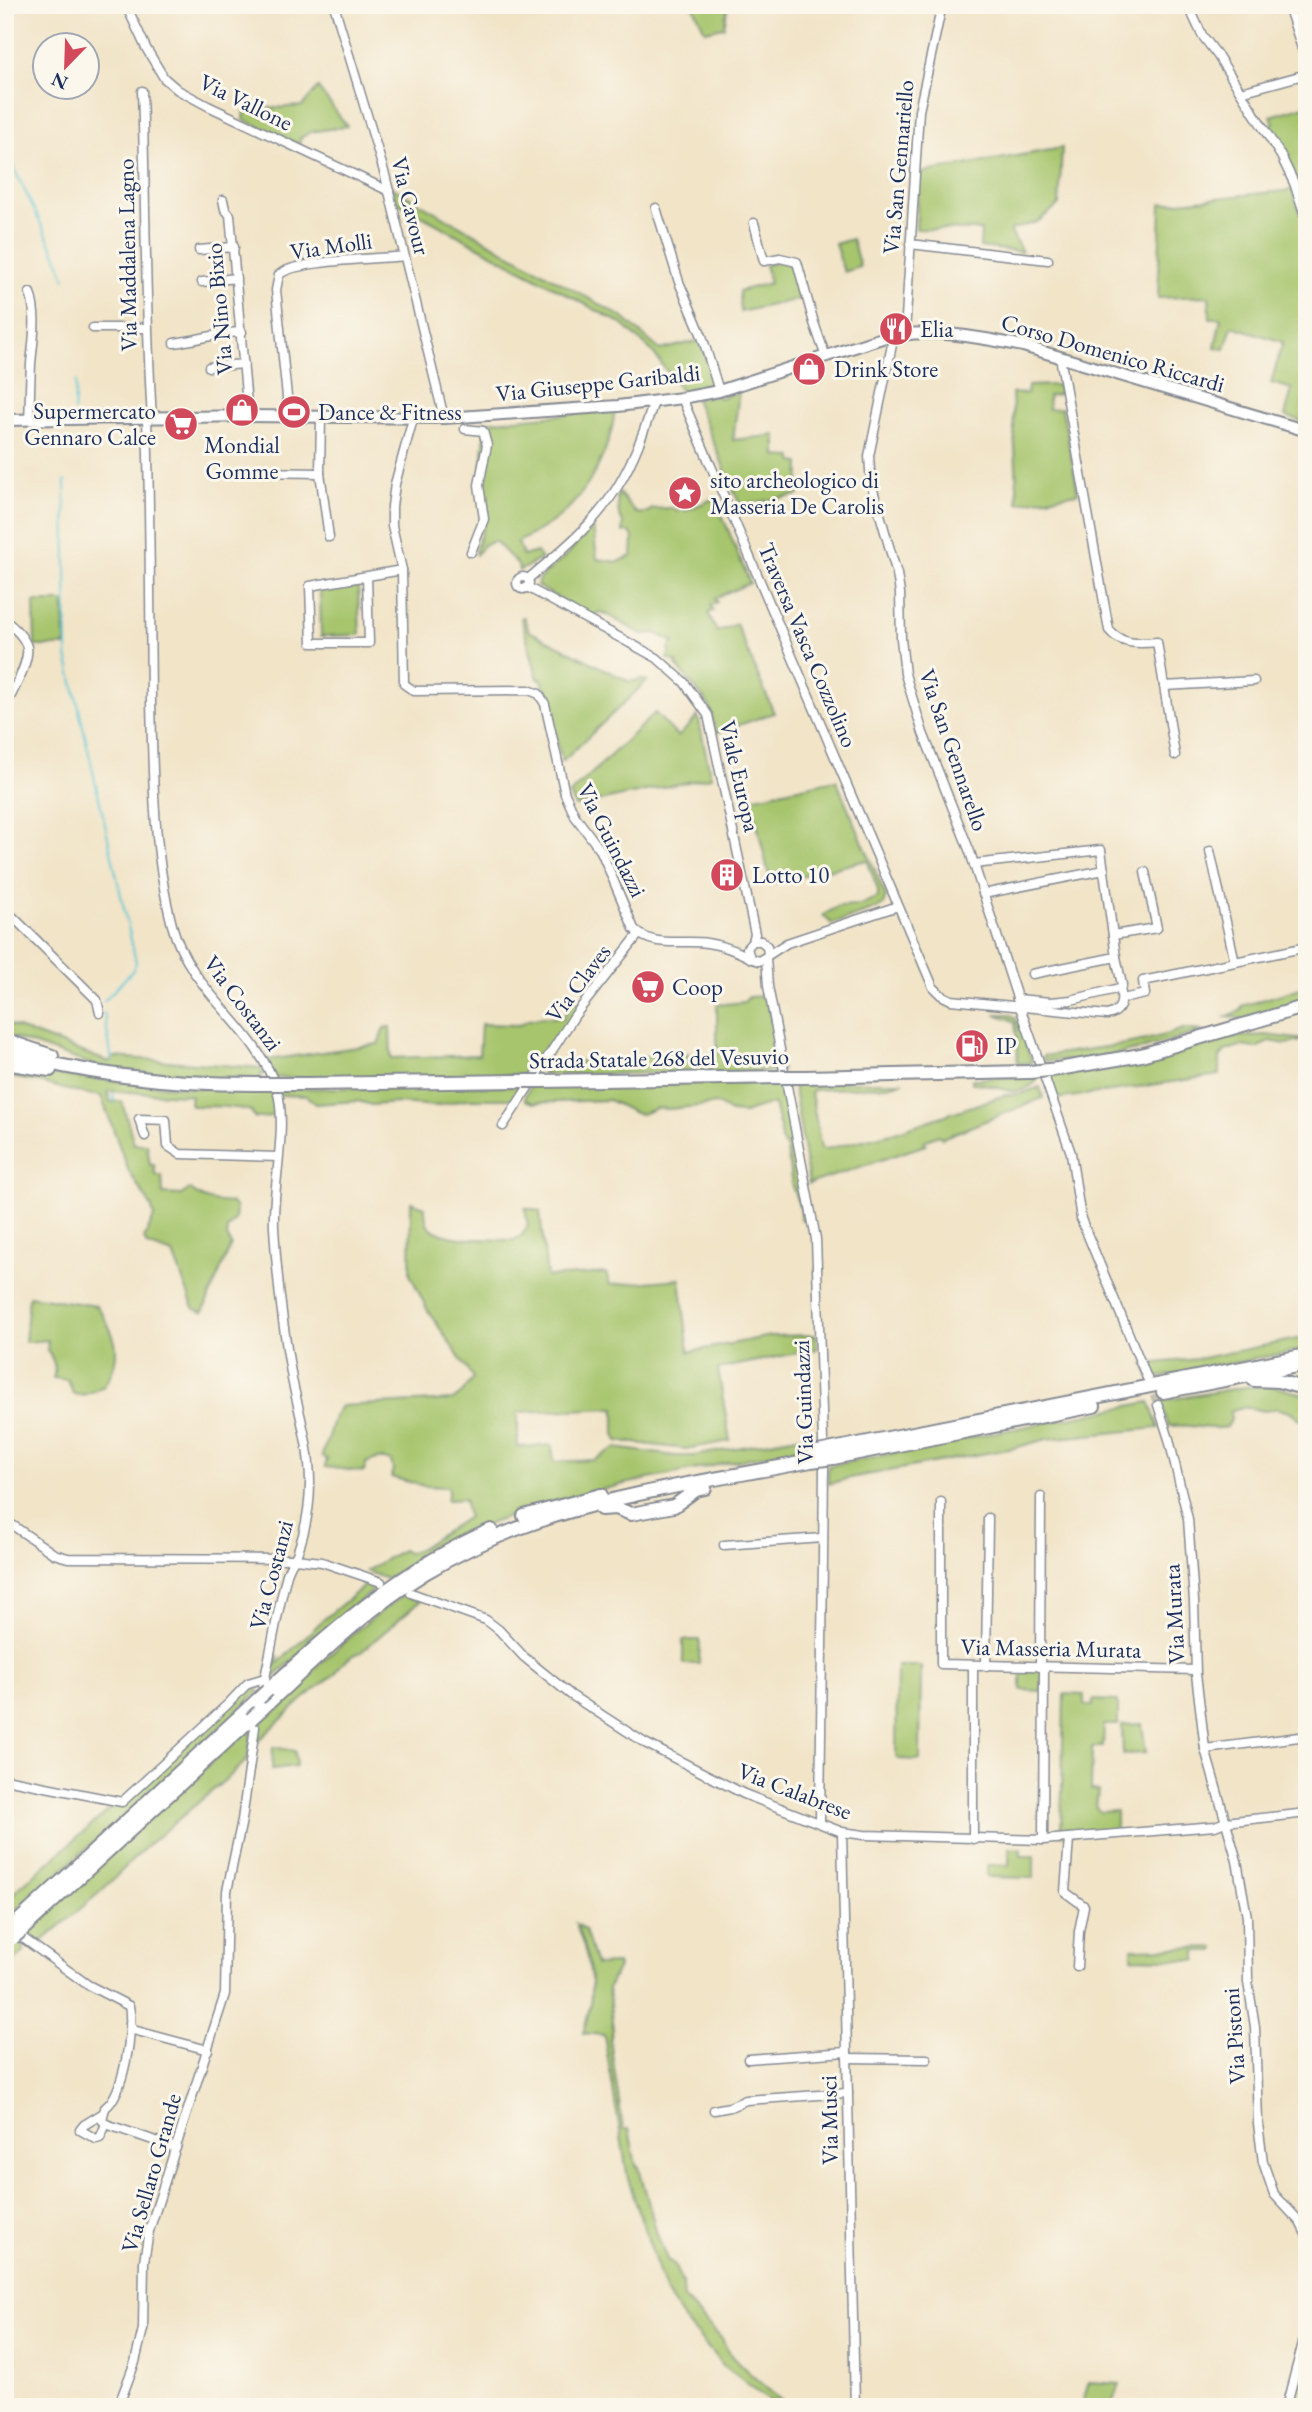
<svg xmlns="http://www.w3.org/2000/svg" width="1312" height="2412" font-family="'EB Garamond',serif">
<style>
.green{fill:#a6c56c;stroke:#607a65;stroke-width:2}
.lines{fill:none;stroke-linecap:round;stroke-linejoin:round}
.stream{stroke:#5ac4d5;stroke-width:2}
.minor-tunnel{stroke:#c6c0b2;stroke-width:8;stroke-dasharray:8 4;stroke-linecap:butt}
.minor-casing{stroke:#868a92;stroke-width:11}
.major-casing{stroke:#868a92;stroke-width:14}
.highway-casing{stroke:#868a92;stroke-width:16}
.minor{stroke:#fff;stroke-width:8}
.major{stroke:#fff;stroke-width:10}
.highway{stroke:#fff;stroke-width:12}
.highway-bridge-casing{stroke:#868a92;stroke-width:16;stroke-linecap:butt}
.highway-bridge{stroke:#fff;stroke-width:12}
.labels{text-anchor:middle;dominant-baseline:central;stroke-width:6;stroke-linejoin:round;paint-order:stroke}
.street-label{font-size:23px;fill:#1b2f5e;stroke:#fbf7ec}
.poi-label{font-size:23px;fill:#1b2f5e;stroke:#fbf7ec;text-anchor:start}
</style>
<rect width="100%" height="100%" fill="#fbf7ec"/>
<filter id="ink" filterUnits="userSpaceOnUse"><feTurbulence type="fractalNoise" baseFrequency=".0143" numOctaves="2"/><feDisplacementMap in="SourceGraphic" scale="14" xChannelSelector="R" yChannelSelector="G"/><feConvolveMatrix kernelMatrix="1 2 1 2 8 2 1 2 1" color-interpolation-filters="sRGB"/></filter>
<filter id="wash" filterUnits="userSpaceOnUse"><feTurbulence type="fractalNoise" baseFrequency=".00686" numOctaves="4" result="noise"/><feDisplacementMap in="SourceGraphic" scale="28" xChannelSelector="R" yChannelSelector="G"/><feGaussianBlur stdDeviation="1.57" result="paint"/><feColorMatrix in="noise" values="0 0 0 0 0 0 0 0 0 0 0 0 0 0 0 0 0 1.4 0 .05"/><feComposite in="paint" operator="in"/></filter>
<g filter="url(#wash)">
<rect width="100%" height="100%" fill="#f1e4c7"/>
<g class="green">
<polygon points="693,5 728,5 724,27 705,31"/>
<polygon points="318,88 347,126 311,132 300,138 300,145 244,120 245,110 302,106"/>
<polygon points="1307,105 1307,209 1290,163 1266,128 1274,123 1271,116"/>
<polygon points="1062,148 1059,205 1037,222 1010,230 1022,252 980,247 981,230 916,229 919,173"/>
<polygon points="391,187 622,317 660,350 701,340 714,384 682,392 652,351 622,324 394,201"/>
<polygon points="1292,190 1307,230 1307,423 1285,416 1292,389 1271,383 1283,342 1232,326 1225,349 1215,347 1221,318 1210,318 1209,296 1158,298 1161,204"/>
<polygon points="852,239 860,267 844,272 835,244"/>
<polygon points="782,261 795,267 804,298 740,312 739,291 770,283 765,265"/>
<polygon points="1058,385 1060,394 1048,396 1049,409 1062,408 1078,493 1018,503 1012,393 1027,394 1028,386"/>
<polygon points="739,392 733,440 776,435 776,456 793,457 793,462 800,463 799,495 740,505 695,399 718,395 719,398"/>
<path d="M615,410c-4,38 -25,81 -55,106 -13,11 -28,18 -42,26l5,14 14,-4 4,7 -22,12 -1,-6 -23,-24 -12,4 -7,10 -1,-4 10,-30 -4,-40 4,-52 -3,-7z"/>
<path d="M619,493l17,20c6,1 12,0 16,-4l20,-1 4,3h9l30,-13 35,85 -35,15 2,4 -6,3 2,6 -5,2 9,19 19,-8 38,89 -58,20 -7,-28 -33,-40 2,-2 -11,-5 3,-5 -1,-5 5,-6 -19,-9 -13,1 -38,-21 -5,-1 -7,5 -55,-31 2,-7 28,-24 26,-29 4,33 21,3 14,-6 1,-19 -3,-5h-7v-9l-4,-7 -2,-20z"/>
<polygon points="358,587 360,635 321,636 320,588"/>
<polygon points="34,602 64,602 65,646 35,646"/>
<polygon points="524,617 529,631 630,682 641,679 647,681 562,762 542,679 538,679 521,618"/>
<polygon points="655,713 678,737 698,716 711,777 575,806 570,794"/>
<polygon points="836,780 886,896 883,905 878,908 832,924 823,915 839,906 860,905 878,897 878,890 867,860 771,884 751,798"/>
<polygon points="1307,986 1307,1000 1245,1019 1226,1017 1242,1010 1242,1006"/>
<polygon points="766,996 782,1071 542,1075 553,1063 559,1062 624,1061 640,1059 652,1054 717,1055 717,1005 744,1002 749,997"/>
<polygon points="575,1001 583,1002 540,1067 535,1067 526,1075 276,1078 267,1060 378,1044 384,1028 390,1027 391,1058 479,1055 481,1024 519,1025 528,1020 544,1017 563,1018 571,1004"/>
<path d="M995,1014h14l7,4 16,44 -15,2c2,-14 0,-27 -2,-41l-5,-4z"/>
<polygon points="5,1023 109,1062 114,1057 262,1068 265,1073 261,1074 262,1079 188,1078 99,1067 5,1035"/>
<path d="M1183,1029l20,2 -66,19 -65,12 -7,-2 -21,1 -1,-5c47,-8 95,-10 140,-27z"/>
<polygon points="1265,1035 1306,1040 1286,1044 1271,1041 1256,1048 1240,1046 1225,1051 1220,1057 1220,1075 1057,1099 1049,1075 1218,1038"/>
<path d="M5,1066l33,7 145,15h88l4,25c-6,5 -12,5 -20,5l-4,-7c-20,-5 -39,-5 -59,-5l-2,-3 1,-7 -4,-1 -79,-4 2,11 12,-1 12,43h13l3,21h4l1,10h7l1,19 18,1 9,-6c12,12 26,13 42,14l4,5 -1,12 -8,9v7l4,9 -28,67 -8,-3 -3,-5 -19,-50 -26,-9 -3,-6 10,-22 -2,-9 -23,-36 -28,-76c-22,-2 -41,-8 -62,-14 -11,-3 -23,-2 -34,-7z"/>
<path d="M1035,1076l2,5c-25,22 -38,1 -65,2v-4z"/>
<polygon points="783,1082 807,1220 803,1220 800,1218 801,1210 792,1186 787,1150 781,1140 780,1128 774,1105 770,1104 744,1113 731,1112 717,1104 669,1109 657,1108 642,1114 635,1113 609,1100 533,1103 525,1100 525,1096 531,1085"/>
<polygon points="793,1082 904,1082 887,1086 813,1090 811,1093 821,1148 826,1149 892,1133 1005,1095 1020,1094 1040,1087 1043,1098 942,1138 939,1135 924,1141 926,1145 809,1184"/>
<polygon points="526,1085 518,1097 514,1099 466,1099 436,1106 398,1103 372,1105 357,1101 316,1104 307,1096 281,1095 279,1089"/>
<path d="M411,1202l14,5c0,5 0,11 2,16 11,20 66,16 87,17l8,-5 6,-9 -3,-18 15,3 7,66 59,-4 4,12 70,-6 9,73 82,-16 45,-1 1,14 -99,20 12,72 -44,8 -68,-8 -3,-7v-26l-97,4v35l34,-2 2,17 40,-2 21,-12 60,8h18l115,-21 7,2v8l-186,38 -85,21 -53,19 -46,22 -59,34 -20,-8 36,-21 6,3 11,-4 49,-32 -4,-18 -17,1 2,-10 -2,-3 -23,-1 -33,-9 2,-8 -2,-8c-10,-4 -16,-2 -25,2l-2,9 -39,-5 2,-8 -5,-3 12,-39 7,-11 112,-6 9,-7 11,-15 -46,-69 -17,-35z"/>
<path d="M29,1296l68,10c19,29 28,48 7,80 -9,4 -21,12 -31,8l-5,-14 -15,-2c4,-11 1,-19 -6,-27l1,-11 -23,2z"/>
<polygon points="1307,1337 1307,1349 1151,1379 1144,1364 1197,1359"/>
<path d="M1272,1386l35,9v29l-15,-11 -16,-5c-16,9 -26,-7 -45,3v9l-4,7c-19,4 -38,-4 -58,-1l-9,-25 85,-14z"/>
<polygon points="1149,1402 1159,1428 1047,1439 1014,1448 850,1478 828,1484 828,1466"/>
<polygon points="359,1578 378,1586 314,1640 265,1686 271,1654 278,1656 275,1666 323,1620 364,1586"/>
<path d="M403,1595l17,6 -59,51c-10,4 -21,11 -25,21l-34,27 -45,42 1,-22 99,-90z"/>
<polygon points="683,1640 700,1640 699,1664 683,1664"/>
<polygon points="897,1666 921,1666 920,1760 898,1759 896,1757"/>
<polygon points="1021,1670 1042,1670 1042,1691 1021,1690"/>
<polygon points="246,1687 256,1687 259,1691 128,1813 5,1919 5,1900 115,1805 122,1805"/>
<polygon points="1064,1694 1084,1695 1084,1705 1093,1706 1093,1700 1118,1701 1118,1725 1104,1725 1103,1747 1092,1747 1091,1790 1098,1791 1096,1807 1100,1812 1116,1811 1116,1830 1061,1835"/>
<polygon points="1142,1724 1146,1753 1123,1754 1122,1725"/>
<polygon points="252,1725 248,1759 231,1775 149,1844 101,1891 38,1945 21,1935"/>
<polygon points="273,1747 295,1751 296,1766 272,1769"/>
<polygon points="1009,1849 1021,1849 1021,1856 1034,1856 1034,1878 987,1877 987,1865 1009,1865"/>
<path d="M576,1924l9,6 11,35 21,-1 1,3 -10,21 5,41 -3,11 13,89h6l7,37 3,1 18,67 11,28 6,2 9,21 1,14 39,41c1,15 52,55 66,67h-11l-56,-43 -40,-46 -17,-28 -37,-111 -24,-144 -21,-2c15,-46 8,-66 -7,-109z"/>
<polygon points="18,1937 24,1944 24,1952 5,1969 5,1948"/>
<polygon points="1215,1947 1215,1951 1197,1951 1197,1960 1132,1958 1132,1949"/>
<polygon points="1307,2346 1306,2407 1292,2407"/>
<polygon points="1089,2382 1120,2384 1110,2407 1081,2407"/>
</g>
<g class="lines">
<g class="stream">
<polyline points="5,150 60,263 65,279"/>
<polyline points="74,411 76,381"/>
<polyline points="65,481 67,656 136,962 133,970 104,1001"/>
<polyline points="104,1013 112,1061"/>
<polyline points="113,1094 114,1101"/>
</g>
</g>
</g>
<g filter="url(#ink)">
<g class="lines">
<polyline class="minor-tunnel" points="1149,1384 1158,1405"/>
<g class="minor-casing">
<g id="minor">
<polyline points="126,5 146,48 164,78 178,90 208,106 389,191"/>
<polyline points="334,5 385,175 444,418"/>
<polyline points="1188,5 1202,35 1218,56 1281,156 1294,183 1307,221"/>
<polyline points="1289,8 1307,64"/>
<path d="M142,91c4,109 3,218 10,327"/>
<polyline points="1241,92 1307,74"/>
<polyline points="223,200 225,209 230,215 248,416"/>
<polyline points="656,208 679,282 702,336 719,391"/>
<polyline points="754,223 764,261 780,258 797,262 814,323 826,357"/>
<polyline points="910,244 1048,260"/>
<polyline points="199,250 234,247"/>
<polyline points="202,282 236,278"/>
<polyline points="93,328 146,328"/>
<polyline points="905,333 919,111 942,5"/>
<polyline points="894,335 869,456 871,483 897,574 900,593 901,639 905,674 923,733 970,852 1020,1007 1071,1153 1081,1219 1147,1378"/>
<path d="M174,343c23,-3 44,-10 68,-11"/>
<path d="M1060,357l49,273c12,15 30,14 48,12l18,113"/>
<polyline points="209,367 244,364"/>
<path d="M682,398l251,589 8,8 10,5 156,15c15,-3 16,-14 13,-27"/>
<path d="M289,416l-13,-126 3,-15c14,-15 102,-16 125,-19"/>
<polyline points="321,417 320,473 329,537"/>
<path d="M147,418c3,94 3,189 4,283 2,75 2,151 21,224 18,68 84,101 105,165 11,36 -5,98 -3,138 3,51 9,100 18,151 7,34 18,68 18,104 0,23 -5,49 -13,71 -4,8 -9,14 -11,24 -9,36 -15,73 -23,109"/>
<path d="M413,419l-18,65 -3,22v20l10,44 2,114 10,7 115,-1 10,4 6,10 20,90 10,22 26,35 33,78c19,20 48,10 73,14 15,2 28,7 42,14"/>
<path d="M29,420c1,-18 1,-37 2,-56 2,-24 7,-47 -1,-71"/>
<polyline points="465,429 483,431 487,445 479,485 484,519 471,552"/>
<polyline points="254,472 320,473"/>
<circle cx="523" cy="583" r="6"/>
<polyline points="367,577 369,643 312,643 310,586 402,570"/>
<path d="M528,579c33,-28 67,-55 90,-93 16,-26 26,-55 36,-84"/>
<polyline points="527,587 657,658 684,682 708,715 755,934 753,941"/>
<path d="M5,620c8,7 19,16 22,27 3,15 -15,46 -22,60"/>
<polyline points="1164,686 1254,681"/>
<polyline points="974,864 1101,850 1116,957 1122,985 1120,988 1071,1000 1051,1002 1017,999"/>
<polyline points="5,884 10,914 97,1000 100,1013"/>
<polyline points="983,894 1104,870"/>
<polyline points="1113,935 1157,928 1145,872"/>
<polyline points="768,954 767,946 761,941 753,941 747,948 750,958 759,961 787,943 898,906"/>
<polyline points="766,958 768,986 816,1239 824,1469 820,1822"/>
<polyline points="1235,962 1307,947"/>
<polyline points="1032,974 1116,957"/>
<polyline points="1122,999 1145,994 1143,981 1235,962 1210,851"/>
<polyline points="503,1126 575,1015 639,934"/>
<polyline points="145,1136 139,1119 166,1120 168,1146 180,1154 278,1157"/>
<polyline points="1158,1405 1169,1439 1188,1519 1194,1601 1196,1674 1205,1749 1237,1861 1247,1917 1248,1982 1255,2027 1258,2124 1263,2162 1274,2194 1300,2222 1307,2236"/>
<polyline points="941,1502 941,1664 1195,1670"/>
<polyline points="5,1520 54,1554 68,1558 295,1559 322,1562 381,1582"/>
<polyline points="724,1545 823,1538"/>
<polyline points="411,1593 486,1620 499,1630 524,1657 571,1695 645,1743 744,1794 842,1832 864,1835 1043,1840 1215,1826 1225,1822 1307,1813"/>
<polyline points="986,1666 988,1518"/>
<polyline points="1040,1667 1041,1497"/>
<polyline points="1205,1749 1307,1736"/>
<polyline points="5,1779 122,1802 228,1704 248,1683 265,1678"/>
<polyline points="842,1832 855,2407"/>
<polyline points="973,1839 973,1666"/>
<polyline points="1069,1839 1065,1892 1084,1906 1079,1931 1077,1967"/>
<polyline points="1043,1840 1044,1667"/>
<path d="M16,1933l72,52 41,21c5,23 -5,88 -24,102l-3,12 4,4 70,24"/>
<polyline points="130,2024 133,2030 208,2050"/>
<polyline points="847,2058 927,2059"/>
<polyline points="748,2059 847,2052"/>
<polyline points="714,2110 730,2107 746,2100 848,2093"/>
<polyline points="102,2114 84,2125 80,2130 96,2139 100,2138 106,2124"/>
<polyline points="118,2407 135,2362 143,2329 144,2261 149,2231 225,1994 227,1891 242,1820 255,1727"/>
<polyline points="1286,2407 1307,2328"/>
</g>
</g>
<g class="major-casing">
<path id="major" d="M5,420l243,-4 196,2 174,-12 64,-8 37,-7 163,-53c45,-11 96,-1 141,8l284,85"/>
</g>
<g class="highway-casing">
<g id="highway">
<polyline points="5,1040 52,1056"/>
<path d="M5,1052c85,24 174,33 262,32"/>
<polyline points="5,1063 50,1070"/>
<polyline points="1058,1069 1141,1055 1307,1006"/>
<polyline points="805,1077 1030,1072"/>
<polyline points="540,1081 781,1077"/>
<polyline points="307,1084 524,1081"/>
<polyline points="1254,1380 1278,1381 1307,1389"/>
<polyline points="1163,1392 1307,1364"/>
<polyline points="833,1449 1307,1355"/>
<polyline points="833,1458 1094,1406"/>
<polyline points="601,1509 616,1508 631,1514 674,1506 696,1490 705,1488"/>
<polyline points="524,1516 601,1495"/>
<path d="M268,1690c68,-63 137,-123 223,-160"/>
<path d="M262,1709c52,-48 103,-99 163,-136 116,-71 255,-86 386,-112"/>
<polyline points="14,1925 256,1701"/>
<polyline points="21,1931 251,1719"/>
</g>
</g>
<use href="#minor" class="minor"/>
<use href="#major" class="major"/>
<use href="#highway" class="highway"/>
<g class="highway-bridge-casing">
<g id="highway-bridge">
<polyline points="1030,1072 1058,1069"/>
<polyline points="781,1077 805,1077"/>
<polyline points="524,1081 540,1081"/>
<polyline points="267,1084 307,1084"/>
<polyline points="813,1453 833,1449"/>
<polyline points="811,1461 833,1458"/>
<polyline points="256,1701 268,1690"/>
<polyline points="251,1719 262,1709"/>
<polyline points="6,1933 14,1925"/>
<polyline points="13,1938 21,1931"/>
</g>
</g>
<use href="#highway-bridge" class="highway-bridge"/>
</g>
</g>
<defs>
<g id="restaurant-disc" transform="scale(1.75)"><circle r="9.5" fill="#d1495b" stroke="#fbf7ec"/><path d="M-5-6h1v4h1v-4h1v4h1v-4h1v5L-1.5 .5V6h-2V.5L-5-1ZM5-6V6H3V1.5H1.5Q1.5-4 5-6Z" fill="#fff"/></g>
<g id="shop-disc" transform="scale(1.75)"><circle r="9.5" fill="#d1495b" stroke="#fbf7ec"/><path d="M-5-2.5h2.3a2.7 3.5 0 0 1 5.4 0H5L5.5 6h-11ZM-1.5-2.5h3a1.5 2.3 0 0 0-3 0Z" fill="#fff"/></g>
<g id="stadium-disc" transform="scale(1.75)"><circle r="9.5" fill="#d1495b" stroke="#fbf7ec"/><path d="M0-5a6.5 5 0 1 0 0 10a6.5 5 0 1 0 0-10ZM-3.5-1.8h7v3.6h-7Z" fill="#fff"/></g>
<g id="supermarket-disc" transform="scale(1.75)"><circle r="9.5" fill="#d1495b" stroke="#fbf7ec"/><path d="M-6-5.5h2.5l.6 2H6L4.5 2H-2.5L-4.4-4H-6ZM-1.5 3.2a1.3 1.3 0 1 0 .1 0ZM3 3.2a1.3 1.3 0 1 0 .1 0Z" fill="#fff"/></g>
<g id="sight-disc" transform="scale(1.75)"><circle r="9.5" fill="#d1495b" stroke="#fbf7ec"/><path d="M0-6L1.8-2.2L6-1.7L2.9 1.2L3.7 5.4L0 3.3L-3.7 5.4L-2.9 1.2L-6-1.7L-1.8-2.2Z" fill="#fff"/></g>
<g id="building-disc" transform="scale(1.75)"><circle r="9.5" fill="#d1495b" stroke="#fbf7ec"/><path d="M-4-6H4V6H1V3H-1V6H-4ZM-2.5-4.3h1.7v1.8h-1.7ZM.8-4.3h1.7v1.8H.8ZM-2.5-1h1.7V.8h-1.7ZM.8-1h1.7V.8H.8Z" fill="#fff"/></g>
<g id="fuel-disc" transform="scale(1.75)"><circle r="9.5" fill="#d1495b" stroke="#fbf7ec"/><path d="M-5.5-6h7V0h2V4h1.3V-2.5L3-4.5l.8-.8L6-3V5H2.5V1h-1V6h-7ZM-4.2-4.7v3.2H.2V-4.7Z" fill="#fff"/></g>
</defs>
<g fill-rule="evenodd">
<use href="#restaurant-disc" x="896" y="329"/>
<use href="#shop-disc" x="809" y="369"/>
<use href="#shop-disc" x="242" y="410"/>
<use href="#stadium-disc" x="294" y="412"/>
<use href="#supermarket-disc" x="181" y="424"/>
<use href="#sight-disc" x="685" y="493"/>
<use href="#building-disc" x="727" y="875"/>
<use href="#supermarket-disc" x="648" y="987"/>
<use href="#fuel-disc" x="972" y="1046"/>
</g>
<g class="labels">
<g class="street-label">
<text transform="translate(246 102) rotate(26)">Via Vallone</text>
<text transform="translate(898 167) rotate(-85)">Via San Gennariello</text>
<text transform="translate(411 206) rotate(76)">Via Cavour</text>
<text transform="translate(331 246) rotate(-8)">Via Molli</text>
<text transform="translate(127 255) rotate(-91)">Via Maddalena Lagno</text>
<text transform="translate(219 309) rotate(-95)">Via Nino Bixio</text>
<text transform="translate(1113 353) rotate(16)">Corso Domenico Riccardi</text>
<text transform="translate(598 383) rotate(-6)">Via Giuseppe Garibaldi</text>
<text transform="translate(808 645) rotate(67)">Traversa Vasca Cozzolino</text>
<text transform="translate(954 750) rotate(71)">Via San Gennarello</text>
<text transform="translate(740 776) rotate(77)">Viale Europa</text>
<text transform="translate(612 840) rotate(63)">Via Guindazzi</text>
<text transform="translate(578 983) rotate(-53)">Via Claves</text>
<text transform="translate(243 1003) rotate(53)">Via Costanzi</text>
<text transform="translate(659 1058) rotate(-1)">Strada Statale 268 del Vesuvio</text>
<text transform="translate(803 1402) rotate(-92)">Via Guindazzi</text>
<text transform="translate(271 1575) rotate(-75)">Via Costanzi</text>
<text transform="translate(1174 1614) rotate(-93)">Via Murata</text>
<text transform="translate(1051 1648) rotate(1)">Via Masseria Murata</text>
<text transform="translate(795 1791) rotate(21)">Via Calabrese</text>
<text transform="translate(1234 2036) rotate(-94)">Via Pistoni</text>
<text transform="translate(829 2120) rotate(-91)">Via Musci</text>
<text transform="translate(151 2173) rotate(-74)">Via Sellaro Grande</text>
</g>
<g class="poi-label">
<text x="920" y="329">Elia</text>
<text x="834" y="369">Drink Store</text>
<text x="156" y="411" text-anchor="end">Supermercato<tspan x="156" dy="26">Gennaro Calce</tspan></text>
<text x="318" y="412">Dance &amp; Fitness</text>
<text x="242" y="445" text-anchor="middle">Mondial<tspan x="242" dy="26">Gomme</tspan></text>
<text x="710" y="480">sito archeologico di<tspan x="710" dy="26">Masseria De Carolis</tspan></text>
<text x="752" y="875">Lotto 10</text>
<text x="672" y="987">Coop</text>
<text x="996" y="1046">IP</text>
</g>
</g>
<rect width="1312" height="2412" fill="none" stroke="#fbf7ec" stroke-width="28"/>
<g transform="translate(66 66) rotate(203)"><circle r="33" fill="#fbf7ec" stroke="#a1a7b3" stroke-width="2"/>
<path d="M0-5L12 26L0 18L-12 26Z" fill="#d1495b"/>
<text y="-10" font-size="19" font-weight="bold" text-anchor="middle" fill="#1b2f5e">N</text>
</g>
</svg>
